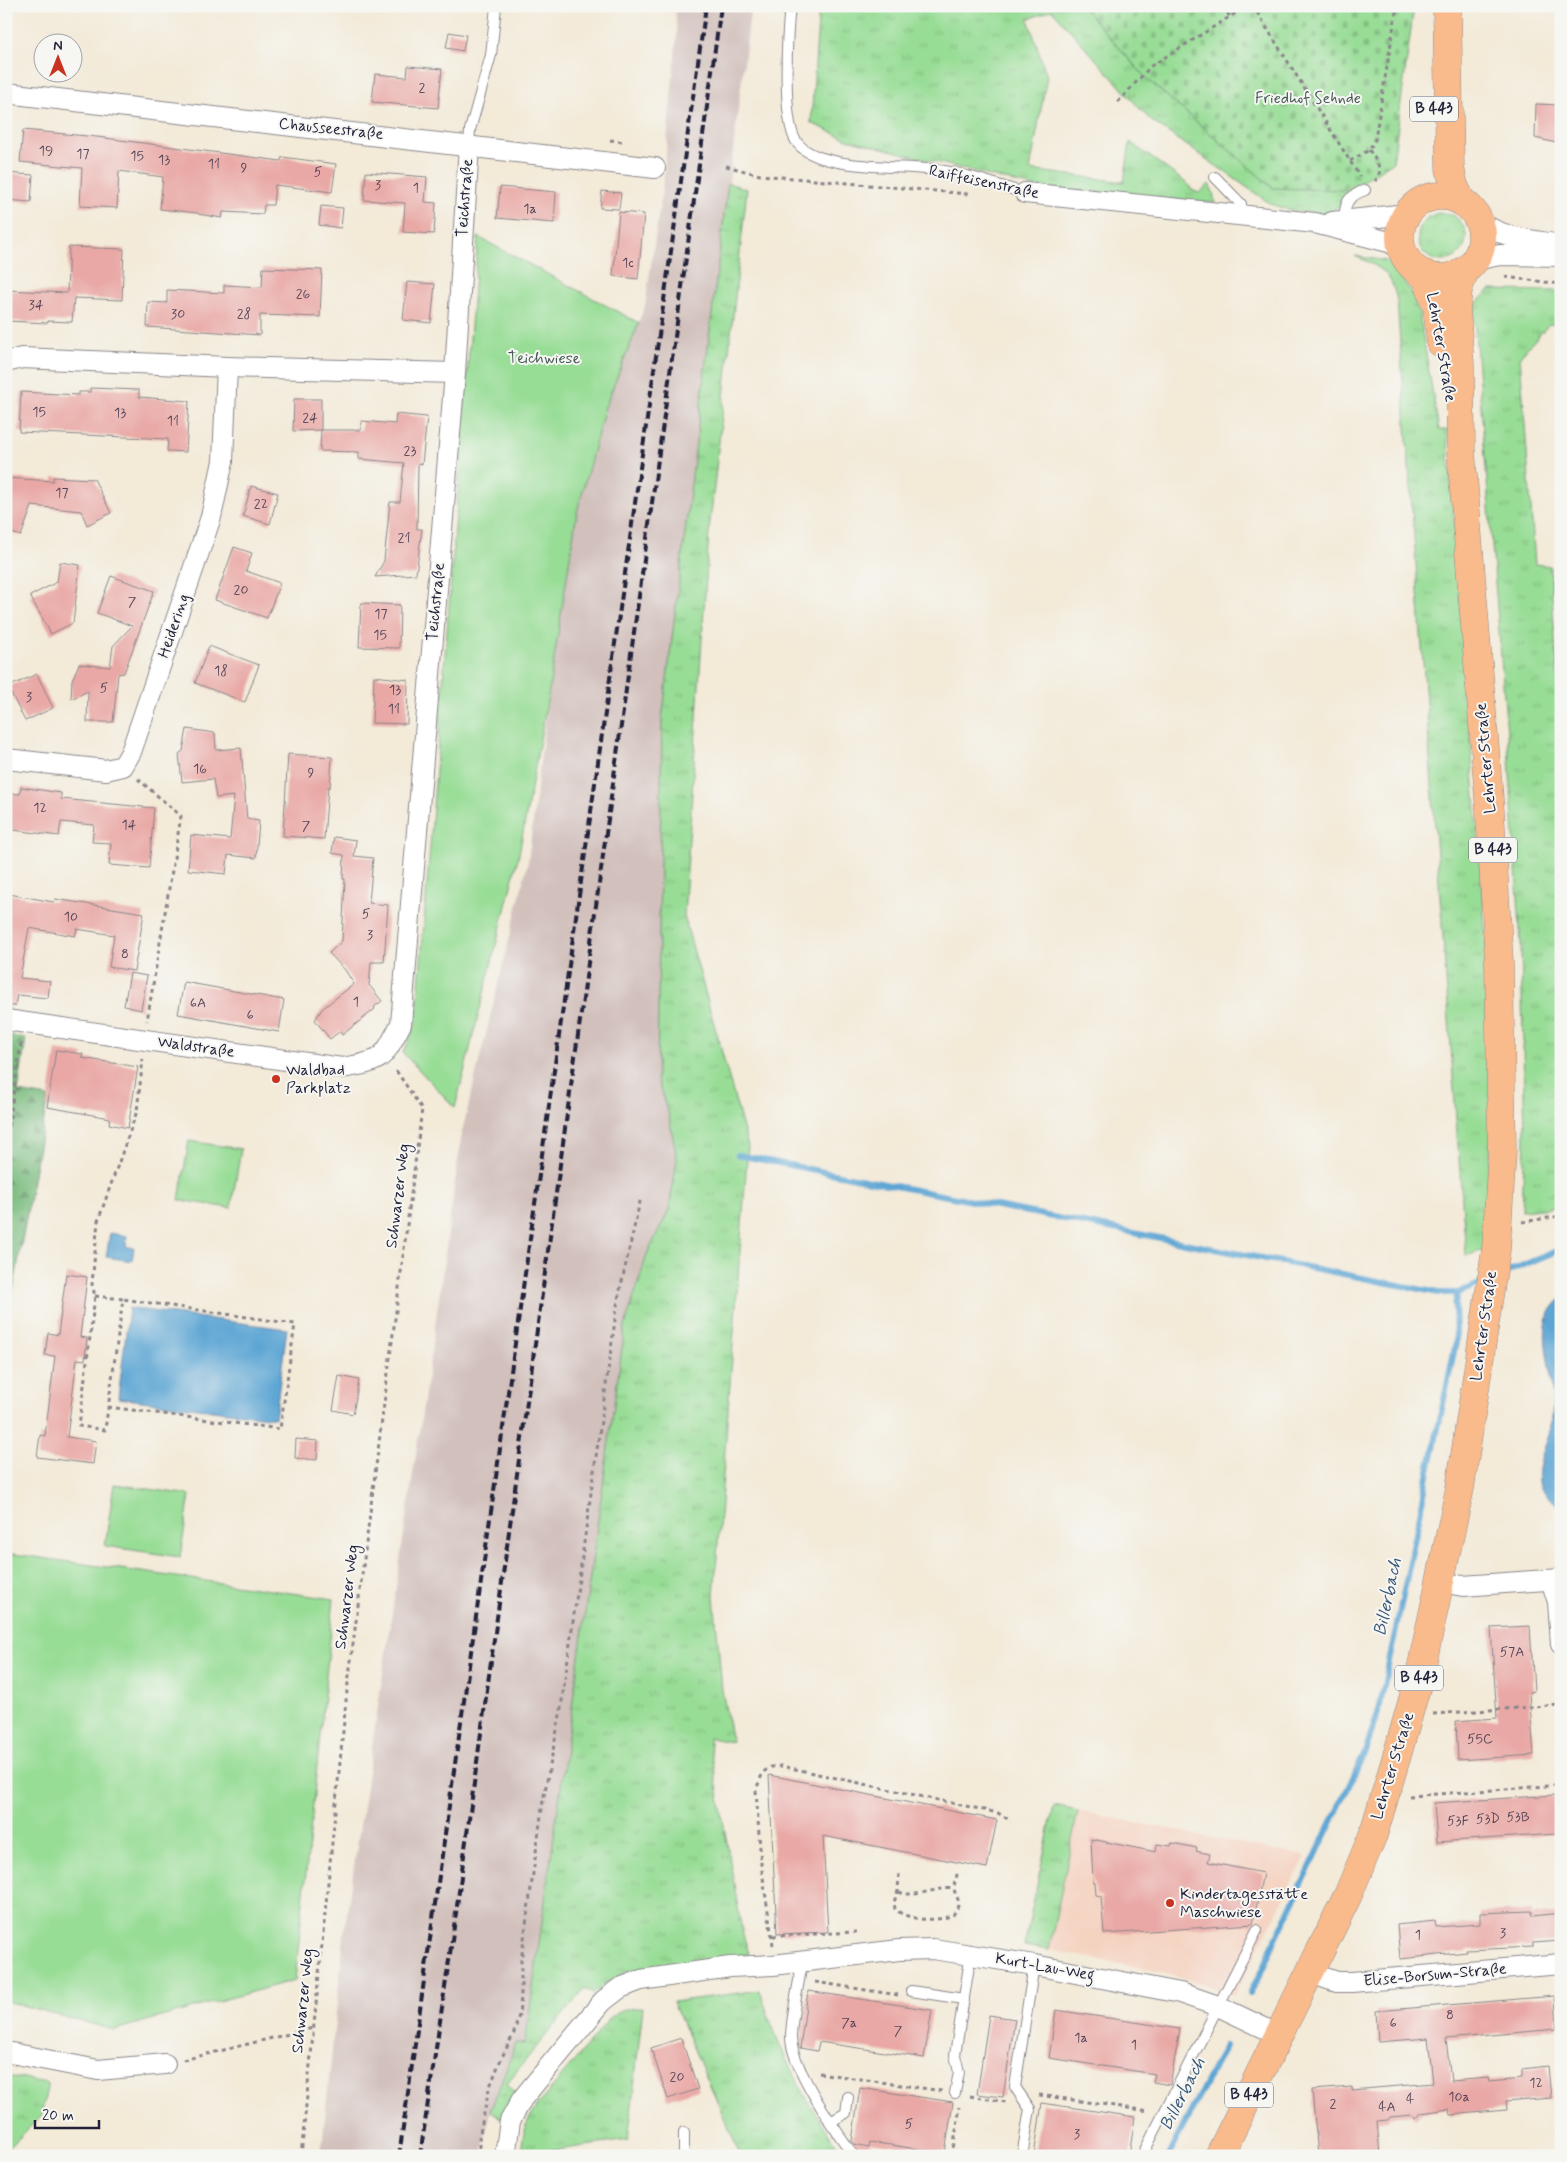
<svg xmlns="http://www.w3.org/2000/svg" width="1567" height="2162" font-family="Mynerve,sans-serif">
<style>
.built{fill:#f5d3c1}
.railway{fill:#d1c0bc}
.grass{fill:url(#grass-tufts);stroke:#5d8068}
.forest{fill:url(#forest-firs);stroke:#4e6f5d}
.cemetery{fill:url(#cemetery-stones);stroke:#5d8068}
.green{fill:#98dd96;stroke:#5d8068}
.water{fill:#5da6d4;stroke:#406488}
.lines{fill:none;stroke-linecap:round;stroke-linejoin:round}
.stream{stroke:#5da6d4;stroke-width:6}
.building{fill:#e9a8a5}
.service-casing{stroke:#8a868a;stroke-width:12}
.minor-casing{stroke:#8a868a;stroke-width:22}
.primary-casing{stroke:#8a868a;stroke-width:29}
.path{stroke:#8a868a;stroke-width:3;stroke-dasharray:4 4;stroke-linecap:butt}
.service{stroke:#fff;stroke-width:10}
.minor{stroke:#fff;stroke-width:20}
.primary{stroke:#fabb8c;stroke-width:28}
.rail{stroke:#22223b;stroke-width:4;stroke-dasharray:8 4;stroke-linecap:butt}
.poi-dot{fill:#c8321e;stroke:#f6f6f2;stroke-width:2}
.labels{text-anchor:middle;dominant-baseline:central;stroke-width:4;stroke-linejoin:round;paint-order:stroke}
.number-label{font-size:14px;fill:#544456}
.shield{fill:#f6f6f2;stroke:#626272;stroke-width:1}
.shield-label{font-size:15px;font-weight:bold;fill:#22223b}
.park-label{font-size:16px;fill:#455a56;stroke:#f6f6f2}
.street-label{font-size:16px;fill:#22223b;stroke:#f6f6f2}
.poi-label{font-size:16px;fill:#22223b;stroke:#f6f6f2;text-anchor:start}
.water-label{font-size:18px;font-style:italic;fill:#3a5778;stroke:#f6f6f2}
</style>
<defs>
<pattern id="grass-tufts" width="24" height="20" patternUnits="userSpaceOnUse" patternTransform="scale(1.25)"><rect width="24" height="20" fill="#98dd96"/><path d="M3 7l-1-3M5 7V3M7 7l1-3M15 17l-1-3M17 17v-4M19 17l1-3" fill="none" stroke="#83bd82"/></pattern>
<pattern id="forest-firs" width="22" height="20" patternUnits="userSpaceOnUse" patternTransform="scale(1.25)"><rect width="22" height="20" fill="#7abc7f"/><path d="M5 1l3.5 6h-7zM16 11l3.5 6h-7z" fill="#649869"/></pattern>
<pattern id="cemetery-stones" width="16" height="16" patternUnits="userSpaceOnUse" patternTransform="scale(1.25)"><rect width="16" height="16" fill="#98dd96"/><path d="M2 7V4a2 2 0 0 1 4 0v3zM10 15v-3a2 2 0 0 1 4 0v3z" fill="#83bd82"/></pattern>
</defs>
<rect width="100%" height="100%" fill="#f6f6f2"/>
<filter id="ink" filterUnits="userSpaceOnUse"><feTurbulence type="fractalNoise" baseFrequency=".02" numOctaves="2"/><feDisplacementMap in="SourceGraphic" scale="10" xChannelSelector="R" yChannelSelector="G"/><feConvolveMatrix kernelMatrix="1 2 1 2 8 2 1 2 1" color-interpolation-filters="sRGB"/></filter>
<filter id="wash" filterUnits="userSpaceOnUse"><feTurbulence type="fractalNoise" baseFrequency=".0096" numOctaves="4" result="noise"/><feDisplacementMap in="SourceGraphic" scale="20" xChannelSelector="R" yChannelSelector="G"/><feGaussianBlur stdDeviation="1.12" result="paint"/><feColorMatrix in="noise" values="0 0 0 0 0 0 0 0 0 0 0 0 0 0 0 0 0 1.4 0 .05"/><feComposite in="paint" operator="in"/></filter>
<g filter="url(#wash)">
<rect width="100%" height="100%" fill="#f3ead8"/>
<polygon class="built" points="1078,1811 1305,1856 1235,1996 1205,1984 1166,1973 1049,1950"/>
<polygon class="railway" points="675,6 751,6 662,720 657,1079 669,1116 677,1159 669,1210 647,1254 625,1326 525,2044 516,2043 490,2112 482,2156 321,2156 345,1926 432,1347 462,1132 528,862 549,691 577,512 605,407 645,306 663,184 677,34"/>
<g class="grass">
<path d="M819,6h263l63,71 128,111 75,2c-4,7 -8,16 -14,20 -14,8 -49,0 -63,-6l-121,-84 -98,-110 -24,9 19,57 -17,94 94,12 6,-40 59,43 3,5 7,3 10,-9 4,8 2,11 -182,-16 -186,-48 -36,-16z"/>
<polygon points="728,183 747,189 709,532 684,916 748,1146 714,1596 722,1690 732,1742 709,1738 742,1931 749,1954 629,1971 604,1984 594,1994 585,1988 506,2084 517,2095 505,2120 490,2112 516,2043 525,2044 625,1326 647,1254 669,1210 677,1159 669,1116 657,1079 662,720"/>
<circle cx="1442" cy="237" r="24"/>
<path d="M1355,256l32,5 24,30 8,22 20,117h8l41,536 4,163 -8,121 -18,6 -69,-955c-6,-30 -16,-33 -42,-45z"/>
<polygon points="1490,290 1561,291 1561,324 1549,324 1520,356 1535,564 1550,566 1561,723 1561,1203 1551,1208 1522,1211 1525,1138 1521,945 1509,758 1473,306"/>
<polygon points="1054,1806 1078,1811 1049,1950 1024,1946"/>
<path d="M760,1990c20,65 45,112 85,166h-104l-68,-154z"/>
<path d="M643,2007l-15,133 -107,15 2,-18 5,-16 8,-14 74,-89c10,-8 20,-10 33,-11z"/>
<polygon points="6,2076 48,2083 41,2116 9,2148 6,2148"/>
</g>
<polygon class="forest" points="6,1035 26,1038 18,1092 48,1097 6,1330"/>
<polygon class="cemetery" points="1082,6 1414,6 1393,162 1348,190 1273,188 1145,77"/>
<g class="green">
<polygon points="478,237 639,323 605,407 577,512 549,691 519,854 455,1108 403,1053 416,1024"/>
<polygon points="189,1141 241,1149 231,1208 179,1200"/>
<polygon points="114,1484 190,1495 180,1557 105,1546"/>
<polygon points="6,1553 334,1599 295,1980 114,2030 6,2001"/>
</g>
<g class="water">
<polygon points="110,1233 127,1236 126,1246 134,1248 132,1261 106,1257"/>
<path d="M1561,1299v206h-3c-7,-6 -18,-13 -19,-23 -3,-22 9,-37 12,-58 2,-11 2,-24 1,-35 -1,-29 -19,-67 9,-90z"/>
<polygon points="129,1308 287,1329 275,1418 118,1398"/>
</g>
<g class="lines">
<g class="stream">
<polyline points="738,1155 1439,1293 1458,1293 1484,1282"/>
<polyline points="1500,1275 1561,1249"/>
<polyline points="1250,1994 1364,1754 1379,1710 1456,1342 1455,1304 1458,1293"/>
<polyline points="1168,2156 1225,2046"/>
</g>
</g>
<g id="blocks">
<g class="building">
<polygon points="449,32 466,35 463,51 446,48"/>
<polygon points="408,66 442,69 438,108 372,102 375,74 407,77"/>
<polygon points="1536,104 1561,105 1561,144 1535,138"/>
<polygon points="23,130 97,137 281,161 282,157 336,164 332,192 275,185 273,205 264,205 263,214 223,212 222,218 198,214 198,213 160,209 163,177 119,171 117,208 80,206 82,168 20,162"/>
<polygon points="366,172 427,177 425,202 436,203 434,234 403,232 405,203 364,200"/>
<polygon points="6,173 33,175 31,202 6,200"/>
<polygon points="500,187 556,192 554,223 497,218"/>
<polygon points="602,191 621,193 619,209 600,208"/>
<polygon points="321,206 343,208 341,228 319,225"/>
<polygon points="619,212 644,214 638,279 613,276"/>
<polygon points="69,247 124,249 122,300 74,298 72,322 48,321 48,323 6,321 8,290 67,293"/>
<polygon points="263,268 322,270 320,317 260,315 260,335 147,327 148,302 167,303 167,290 224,293 224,285 262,287"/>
<polygon points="407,282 435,284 431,323 403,320"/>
<polygon points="90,388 139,390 139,397 189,401 186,452 167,451 168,439 19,432 21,392 79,395 79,392 90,392"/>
<polygon points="294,399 321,399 321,430 293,431"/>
<polygon points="396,414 427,417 422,464 418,463 417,529 422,529 416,574 375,577 384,561 390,502 400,502 404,463 359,459 359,452 320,451 321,430 361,430 362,421 395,424"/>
<polygon points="53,477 94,479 111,513 87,525 81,511 32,506 21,536 6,531 6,478 53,481"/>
<polygon points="251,486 278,493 270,524 243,516"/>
<polygon points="234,547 252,553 246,571 280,583 267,618 215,600"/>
<polygon points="60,562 80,565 73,623 51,634 30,596 57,582"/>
<polygon points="111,576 154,591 124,673 118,674 113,722 87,722 88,691 71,699 72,680 79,664 110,667 113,646 132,626 97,613"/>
<polygon points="361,603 400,605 399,648 359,647"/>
<polygon points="209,646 259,665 245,702 195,683"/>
<polygon points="37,674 53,708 25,721 8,687"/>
<polygon points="374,676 408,680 407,724 372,723"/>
<polygon points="187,729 215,733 216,750 241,748 247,819 259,821 256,858 228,855 226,874 188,870 191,835 230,839 234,796 216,798 213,779 182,782 179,754 183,751"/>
<polygon points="288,754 332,757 330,787 328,787 324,839 283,836"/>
<polygon points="21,787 61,793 61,799 154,808 149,868 109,865 111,843 92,842 94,825 61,822 59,836 6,829 6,793 20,794"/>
<polygon points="334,837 356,840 354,856 373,858 369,903 388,905 384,962 371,962 369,985 382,1001 374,1007 375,1009 342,1035 340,1031 330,1039 315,1020 322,1009 354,984 345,970 329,953 342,941 345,879 343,879 344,855 332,853"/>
<polygon points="9,894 54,902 55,899 144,913 134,971 109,967 114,935 77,929 75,936 29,928 20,978 50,981 48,998 17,995 15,1006 6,1006 6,907"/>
<polygon points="130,973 147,976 141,1010 124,1006"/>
<polygon points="184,982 284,1000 279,1032 178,1014"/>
<polygon points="56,1050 83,1054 82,1058 138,1067 128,1128 109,1124 110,1118 47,1107"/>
<polygon points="66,1274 87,1277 80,1337 87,1338 85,1360 77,1359 67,1437 96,1441 93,1464 37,1457 40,1435 45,1436 55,1356 45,1355 48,1333 58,1335"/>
<polygon points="339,1376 359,1380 353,1414 333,1410"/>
<polygon points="296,1439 318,1441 317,1460 295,1458"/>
<polygon points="1530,1626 1534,1691 1529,1692 1534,1755 1458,1760 1456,1721 1497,1718 1491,1628"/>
<polygon points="769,1775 997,1820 987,1868 823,1836 828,1932 777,1934"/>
<polygon points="1555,1795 1557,1834 1437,1842 1434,1803"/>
<polygon points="1091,1839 1156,1852 1157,1844 1171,1846 1172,1843 1197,1848 1196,1851 1210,1854 1208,1862 1263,1873 1253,1924 1104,1934 1101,1896 1096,1895 1095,1882 1093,1882"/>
<polygon points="1532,1911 1532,1916 1561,1913 1561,1941 1533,1943 1533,1947 1466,1950 1467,1952 1400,1959 1397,1925 1435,1921 1436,1927 1480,1924 1480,1913"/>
<polygon points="808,1991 932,2010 924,2058 819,2042 817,2051 800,2048"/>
<polygon points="1555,1996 1557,2029 1446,2039 1451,2081 1489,2078 1490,2081 1522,2078 1522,2069 1548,2066 1551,2098 1505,2102 1506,2110 1450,2115 1449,2109 1421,2113 1416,2119 1412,2115 1390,2117 1388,2120 1377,2121 1380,2156 1318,2156 1312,2090 1352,2087 1352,2090 1433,2083 1428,2038 1378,2042 1376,2011"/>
<polygon points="1056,2010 1180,2029 1170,2085 1153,2082 1155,2074 1049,2058"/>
<polygon points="989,2015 1015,2019 1003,2097 977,2094"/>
<polygon points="681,2038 698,2089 668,2099 651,2048"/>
<polygon points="860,2088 953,2102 945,2153 870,2142 869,2147 854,2144 852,2141"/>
<polygon points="1042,2103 1135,2117 1129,2156 1034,2156"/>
</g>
</g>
</g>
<g filter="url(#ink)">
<use href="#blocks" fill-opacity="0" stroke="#8a868a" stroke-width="1"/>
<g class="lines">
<g class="service-casing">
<g id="service">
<path d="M790,6c-3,28 -8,113 6,135 20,32 113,23 148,30 27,4 54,15 81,22"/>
<polyline points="469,145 470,130 491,55 496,6"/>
<polyline points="1215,177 1241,204 1243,216"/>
<path d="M1344,221c1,-19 3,-24 21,-31"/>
<path d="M802,1962c-3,22 -11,55 -11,76 1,30 45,93 63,118"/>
<polyline points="911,1991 964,1999"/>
<polyline points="955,2093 959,2072 955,2055 971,1953"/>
<polyline points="830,2122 846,2113 848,2097"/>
<polyline points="684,2156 684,2132"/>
<polyline points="1022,2156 1030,2109 1015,2087 1034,1965"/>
<polyline points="1142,2156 1257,1930"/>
</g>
</g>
<g class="minor-casing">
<g id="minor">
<polyline points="6,93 655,168"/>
<polyline points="1025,193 1315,223 1389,242 1402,249"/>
<path d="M1479,221c24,18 53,19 82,24"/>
<polyline points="1332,222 1407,214"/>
<polyline points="1475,260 1500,255 1561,256"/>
<polyline points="6,362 22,358 227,367 455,373"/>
<polyline points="6,759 106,770 123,766 131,752 211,517 223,461 227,367"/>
<path d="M6,1020l336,48c42,-7 40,-8 59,-44l54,-651 14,-228"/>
<polyline points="1551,1580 1558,1602 1561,1644"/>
<polyline points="1441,1582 1463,1586 1561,1579"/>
<polyline points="1310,1973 1337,1982 1352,1982 1561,1964"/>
<polyline points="6,2052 98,2070 165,2064"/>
<polyline points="505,2156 510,2121 522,2099 603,2001 620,1988 641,1980 730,1967 773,1965 899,1950 933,1949 1034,1965 1180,1993 1218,2006 1279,2035"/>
</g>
</g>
<g class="primary-casing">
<g id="primary">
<polyline points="1447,6 1450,168 1454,186 1462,202"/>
<circle cx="1441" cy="237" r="41"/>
<polyline points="1425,274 1437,306 1441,343"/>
<polyline points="1219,2156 1348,1895 1373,1835 1398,1752 1420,1674 1460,1488 1496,1250 1502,1151 1499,962 1490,811 1461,451 1460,364 1456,310 1458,290 1465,270"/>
</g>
</g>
<g class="path">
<polyline points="1223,6 1230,17"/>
<polyline points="1253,6 1360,177"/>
<polyline points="1118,102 1151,66 1247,6"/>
<polyline points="610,140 624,142"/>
<path d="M1369,150c7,11 16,20 6,31"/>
<polyline points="1350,161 1369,150 1375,139 1397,6"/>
<polyline points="726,166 760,175 968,194"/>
<polyline points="1505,277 1561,284"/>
<polyline points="138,779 181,816 147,1021"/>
<polyline points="6,1142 21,1043"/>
<polyline points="1522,1222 1561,1216"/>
<polyline points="95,1296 123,1299 105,1430 79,1426 95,1296 92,1284 98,1221 137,1111 143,1059"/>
<polyline points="108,1407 280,1429 295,1324 123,1299"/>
<polyline points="1433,1714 1561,1705"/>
<polyline points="1409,1796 1561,1785"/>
<path d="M899,1874l-1,17 -4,11 1,7c13,12 43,13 58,6 11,-16 2,-16 1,-27 0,-5 3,-12 4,-17"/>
<path d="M899,1892c18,7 36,-6 55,-3"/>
<polyline points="773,1936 856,1932"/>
<polyline points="773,1945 761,1864 756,1790 763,1772 771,1767 781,1766 998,1813 1011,1821"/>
<polyline points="815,1982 898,1995"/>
<polyline points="183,2060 313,2028"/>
<polyline points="819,2073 942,2091"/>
<polyline points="1039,2095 1149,2111"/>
<polyline points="970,2096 1006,2102"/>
<polyline points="301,2156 347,1691 422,1109 395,1069"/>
<polyline points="479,2156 479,2138 489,2089 501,2059 514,2033 519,2015 521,1997 521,1961 543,1801 560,1715 618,1299 641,1197"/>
<polyline points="952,2156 960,2107"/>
</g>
<use href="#service" class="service"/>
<use href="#minor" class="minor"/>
<use href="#primary" class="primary"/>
<g class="rail">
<polyline points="399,2156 706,6"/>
<polyline points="420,2156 456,1913 721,6"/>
</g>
</g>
</g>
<g class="poi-dot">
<circle cx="276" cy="1079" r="5"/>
<circle cx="1170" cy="1903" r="5"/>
</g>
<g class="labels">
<g class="number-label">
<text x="422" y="88">2</text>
<text x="46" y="151">19</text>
<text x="83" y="154">17</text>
<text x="137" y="156">15</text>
<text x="164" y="160">13</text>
<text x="214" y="164">11</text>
<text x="244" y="168">9</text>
<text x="318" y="172">5</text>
<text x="378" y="185">3</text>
<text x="416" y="188">1</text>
<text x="530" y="209">1a</text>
<text x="628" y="263">1c</text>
<text x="303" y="294">26</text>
<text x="36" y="305">34</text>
<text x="178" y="314">30</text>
<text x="244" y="314">28</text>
<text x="39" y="412">15</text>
<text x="120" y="413">13</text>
<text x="310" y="418">24</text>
<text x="173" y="421">11</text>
<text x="410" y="451">23</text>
<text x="62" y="493">17</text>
<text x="261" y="504">22</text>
<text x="404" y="538">21</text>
<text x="241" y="590">20</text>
<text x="132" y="602">7</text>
<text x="381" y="614">17</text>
<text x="380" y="635">15</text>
<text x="221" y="671">18</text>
<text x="104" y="688">5</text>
<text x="395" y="690">13</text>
<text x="29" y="697">3</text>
<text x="394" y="709">11</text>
<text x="200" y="769">16</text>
<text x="311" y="773">9</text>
<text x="40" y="808">12</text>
<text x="129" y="825">14</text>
<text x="306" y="826">7</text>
<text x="366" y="914">5</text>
<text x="71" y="917">10</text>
<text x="370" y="935">3</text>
<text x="125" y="954">8</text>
<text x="356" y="1002">1</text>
<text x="198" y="1003">6A</text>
<text x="250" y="1015">6</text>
<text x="1512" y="1652">57A</text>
<text x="1480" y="1739">55C</text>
<text x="1518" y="1817">53B</text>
<text x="1488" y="1819">53D</text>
<text x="1458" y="1821">53F</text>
<text x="1503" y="1933">3</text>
<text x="1418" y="1935">1</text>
<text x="1450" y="2015">8</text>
<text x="849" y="2023">7a</text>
<text x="1393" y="2023">6</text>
<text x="898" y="2031">7</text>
<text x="1081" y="2038">1a</text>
<text x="1134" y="2045">1</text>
<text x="677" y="2077">20</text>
<text x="1536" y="2083">12</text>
<text x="1459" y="2097">10a</text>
<text x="1410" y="2099">4</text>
<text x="1333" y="2104">2</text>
<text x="1387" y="2107">4A</text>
<text x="909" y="2124">5</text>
<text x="1077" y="2134">3</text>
</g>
<g class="shield">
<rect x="1410" y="96.5" width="48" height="25" rx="4"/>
<rect x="1469" y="837.5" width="48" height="25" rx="4"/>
<rect x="1395" y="1665.5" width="48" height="25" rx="4"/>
<rect x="1225" y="2082.5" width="48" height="25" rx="4"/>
</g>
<g class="shield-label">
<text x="1434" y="109">B 443</text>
<text x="1493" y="850">B 443</text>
<text x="1419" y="1678">B 443</text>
<text x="1249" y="2095">B 443</text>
</g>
<g class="park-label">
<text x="1308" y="98">Friedhof Sehnde</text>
<text x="544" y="358">Teichwiese</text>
</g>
<g class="street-label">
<text transform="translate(331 129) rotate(6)">Chausseestraße</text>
<text transform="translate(984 182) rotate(12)">Raiffeisenstraße</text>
<text transform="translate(465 198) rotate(-86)">Teichstraße</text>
<text transform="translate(1441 347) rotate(80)">Lehrter Straße</text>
<text transform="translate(436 602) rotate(-85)">Teichstraße</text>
<text transform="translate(174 626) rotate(-71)">Heidering</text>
<text transform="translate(1486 758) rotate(-95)">Lehrter Straße</text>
<text transform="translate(196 1047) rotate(8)">Waldstraße</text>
<text transform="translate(398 1196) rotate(-83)">Schwarzer Weg</text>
<text transform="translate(1484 1326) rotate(-82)">Lehrter Straße</text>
<text transform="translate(347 1597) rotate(-83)">Schwarzer Weg</text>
<text transform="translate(1393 1766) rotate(-73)">Lehrter Straße</text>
<text transform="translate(1045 1967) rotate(10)">Kurt-Lau-Weg</text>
<text transform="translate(1435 1975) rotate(-5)">Elise-Borsum-Straße</text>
<text transform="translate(303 2001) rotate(-84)">Schwarzer Weg</text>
</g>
<g class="poi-label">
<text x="286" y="1070">Waldbad<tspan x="286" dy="18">Parkplatz</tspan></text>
<text x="1180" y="1894">Kindertagesstätte<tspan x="1180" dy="18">Maschwiese</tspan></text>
</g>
<g class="water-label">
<text transform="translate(1388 1597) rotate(-78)">Billerbach</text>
<text transform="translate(1183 2094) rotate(-63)">Billerbach</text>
</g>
</g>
<rect width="1567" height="2162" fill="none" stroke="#f6f6f2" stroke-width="25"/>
<g transform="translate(58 58)"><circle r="24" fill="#f6f6f2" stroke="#a1a1a9"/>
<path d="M0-4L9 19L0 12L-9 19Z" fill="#c8321e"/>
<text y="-8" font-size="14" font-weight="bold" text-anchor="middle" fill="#22223b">N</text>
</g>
<path d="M35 2120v8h64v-8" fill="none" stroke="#22223b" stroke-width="2.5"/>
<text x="42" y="2120" font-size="15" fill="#22223b" stroke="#f6f6f2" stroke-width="4" paint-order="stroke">20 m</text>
</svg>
